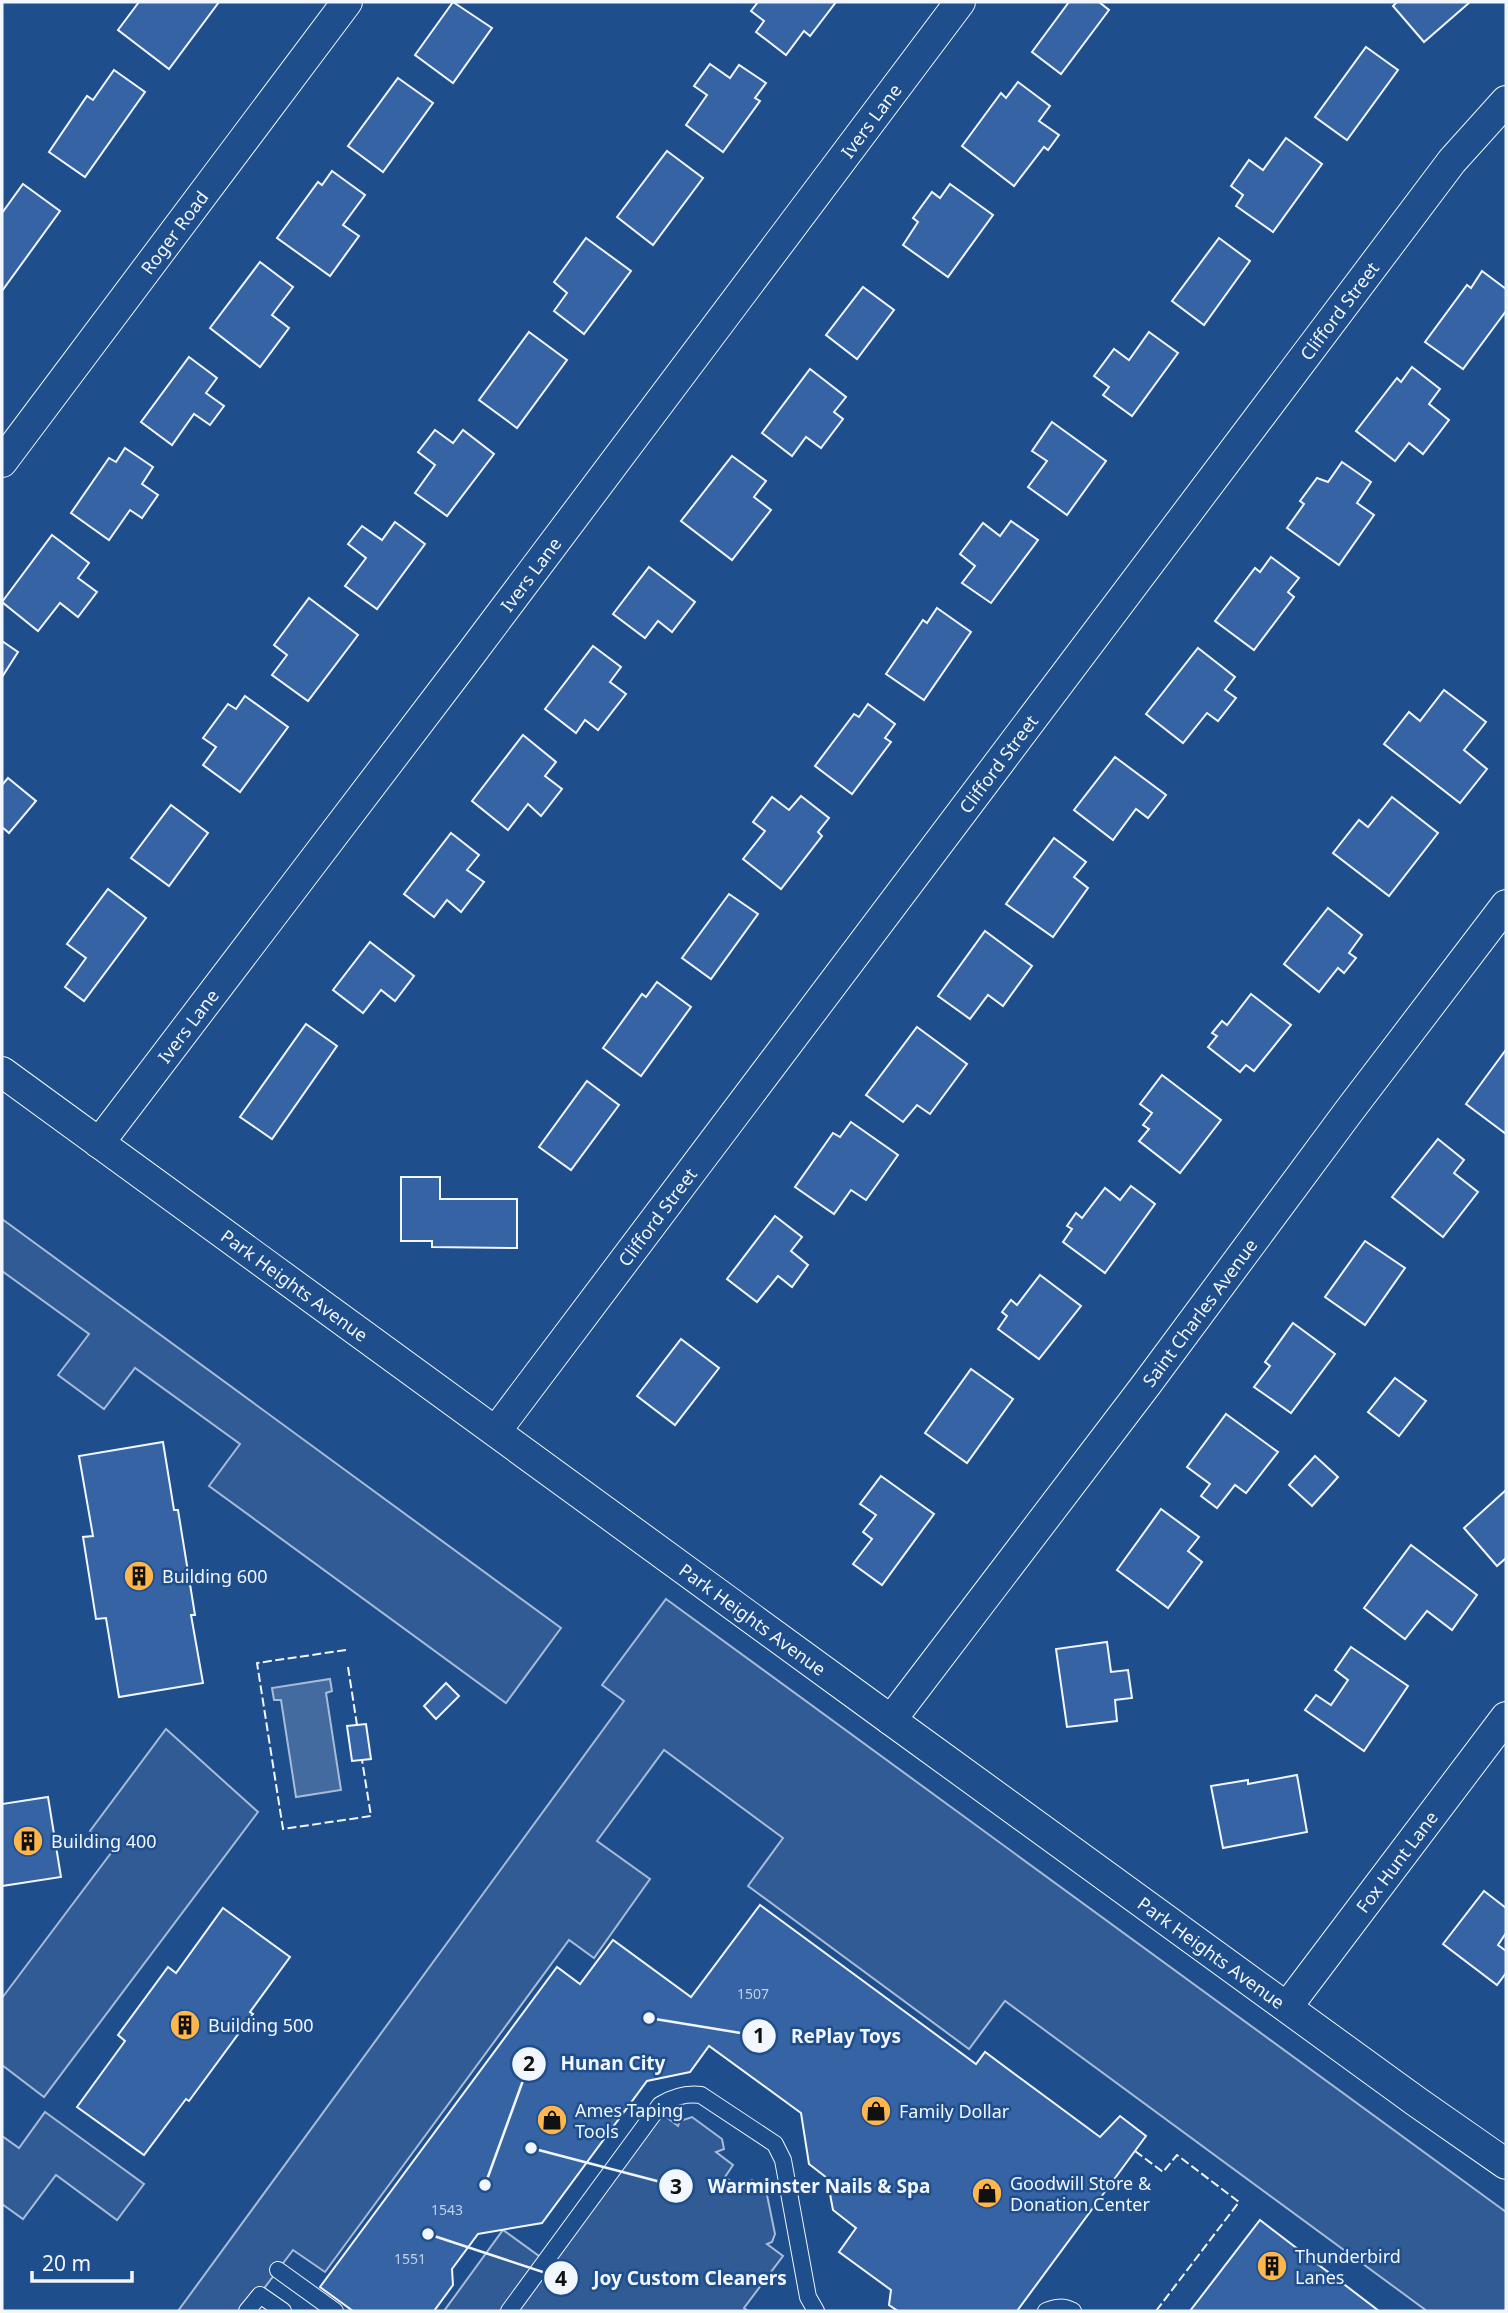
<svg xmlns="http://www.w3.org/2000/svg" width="1508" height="2313" font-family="'Noto Sans',sans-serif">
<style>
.built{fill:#305b95;stroke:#a8bbd7;stroke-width:2}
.water{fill:#446ba0;stroke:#a8bbd7;stroke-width:2}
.building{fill:#3563a3;stroke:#f2f6ff;stroke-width:2}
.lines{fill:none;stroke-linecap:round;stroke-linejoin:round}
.lane-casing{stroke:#f2f6ff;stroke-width:18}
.street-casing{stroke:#f2f6ff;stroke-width:32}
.lane{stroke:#1f4e8c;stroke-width:16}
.street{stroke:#1f4e8c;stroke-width:30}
.fence{stroke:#f2f6ff;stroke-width:2;stroke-dasharray:9 3.5;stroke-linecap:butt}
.labels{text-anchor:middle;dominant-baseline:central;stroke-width:5;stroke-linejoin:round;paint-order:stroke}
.number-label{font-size:14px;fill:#c3d1e8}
.street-label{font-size:18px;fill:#f2f6ff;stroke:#1f4e8c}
.poi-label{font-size:18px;fill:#f2f6ff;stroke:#1f4e8c;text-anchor:start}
.leader{fill:none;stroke:#f2f6ff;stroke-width:2.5}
.callout-dot{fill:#f2f6ff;stroke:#1f4e8c;stroke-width:2.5}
.mark-label{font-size:21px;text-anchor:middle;font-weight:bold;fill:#111}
.callout-label{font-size:19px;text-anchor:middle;font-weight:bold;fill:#f2f6ff;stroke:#1f4e8c;stroke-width:5;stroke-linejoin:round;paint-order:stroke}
</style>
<rect width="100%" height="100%" fill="#1f4e8c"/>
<g class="built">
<polygon points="2,1219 561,1628 506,1703 209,1486 240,1444 135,1368 104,1409 58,1375 89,1334 2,1271"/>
<polygon points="666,1599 1506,2212 1506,2311 1427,2311 1005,2001 969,2049 748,1886 783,1838 664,1750 597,1841 650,1879 594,1958 569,1940 325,2272 293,2250 247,2311 178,2311 624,1701 602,1685"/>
<polygon points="166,1729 258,1812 44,2097 2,2065 2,1998 114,1849 90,1831"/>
<polygon points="657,2110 678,2126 680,2121 692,2117 722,2139 724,2149 716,2152 733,2165 725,2177 746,2191 747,2183 752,2180 766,2190 775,2234 772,2242 767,2244 783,2256 744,2308 748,2311 444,2311 503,2230 546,2261"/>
<polygon points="45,2112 144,2184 117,2220 56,2175 23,2219 2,2204 2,2136 19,2148"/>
</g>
<polygon class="water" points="330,1679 332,1691 326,1693 341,1790 296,1797 281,1700 274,1700 272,1688"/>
<g class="building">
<polygon points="139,2 219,2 169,69 118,30"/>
<polygon points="453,2 492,28 453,83 415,55"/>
<polygon points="758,2 836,2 810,36 804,31 786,55 756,32 764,21 751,11"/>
<polygon points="1069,2 1099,2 1109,10 1061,74 1032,52"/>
<polygon points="1397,2 1470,2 1424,42 1393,6"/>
<polygon points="1366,47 1398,70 1347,140 1315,117"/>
<polygon points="710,64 730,78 739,65 766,83 755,98 760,101 723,152 686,125 707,95 694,86"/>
<polygon points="114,70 145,92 85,177 49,152 87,96 93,100"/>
<polygon points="398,78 433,103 383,172 348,146"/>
<polygon points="1018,82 1050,106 1039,121 1059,135 1048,150 1044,147 1014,186 962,146 1001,93 1006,98"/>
<polygon points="1286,138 1322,164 1273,232 1236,206 1243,195 1231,186 1249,160 1263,170"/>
<polygon points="667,151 703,178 653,245 617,217"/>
<polygon points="332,171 365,195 343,225 359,236 330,276 277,238 318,182 322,185"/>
<polygon points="23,184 60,211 2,291 2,213"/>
<polygon points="950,184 993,215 948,277 903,245 918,222 913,218 932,192 940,198"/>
<polygon points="586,238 631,271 584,334 554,311 567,293 554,282"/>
<polygon points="1219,238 1250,261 1204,325 1172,301"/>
<polygon points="260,262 293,287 272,315 289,328 260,367 210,328"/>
<polygon points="1482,271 1506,289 1506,311 1463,369 1425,342 1467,285 1471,288"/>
<polygon points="863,287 894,310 857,359 826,335"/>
<polygon points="529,332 567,360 517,428 479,400"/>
<polygon points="1149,332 1178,353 1132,416 1103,395 1109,387 1094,376 1114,349 1129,360"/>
<polygon points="189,357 217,378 206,393 224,406 210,425 194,414 172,445 141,422"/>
<polygon points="1412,367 1440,389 1429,404 1449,420 1423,454 1409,443 1395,461 1356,431 1397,378 1401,382"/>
<polygon points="810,369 846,397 834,412 843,419 821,448 806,437 792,456 762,433"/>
<polygon points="1052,422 1106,461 1067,515 1028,487 1047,461 1032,451"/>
<polygon points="435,430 453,443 463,430 494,454 447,516 415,493 435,465 418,452"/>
<polygon points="125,448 153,467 142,484 158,495 142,518 130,510 109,540 71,513 109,458 116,462"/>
<polygon points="732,456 766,481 754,497 771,510 732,560 681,521"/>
<polygon points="1342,462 1371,482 1357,503 1374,515 1339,565 1287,528 1304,504 1300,501 1317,478 1328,482"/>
<polygon points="1011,521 1038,540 991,603 962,583 975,566 960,554 983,523 1000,536"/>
<polygon points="395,522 425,544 377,609 345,586 366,558 348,544 362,526 382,540"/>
<polygon points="52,535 89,563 78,578 97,592 78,617 60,603 38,631 2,602"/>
<polygon points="1271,557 1299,578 1288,592 1294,597 1254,650 1215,621 1255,568 1260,572"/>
<polygon points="649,567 695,602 672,632 658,621 645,638 613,614"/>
<polygon points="309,598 358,635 308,701 272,675 287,655 274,645"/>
<polygon points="937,608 971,632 924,700 886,674 923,620 927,623"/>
<polygon points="2,641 18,652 2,677"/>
<polygon points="593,646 621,667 610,682 626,694 598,730 585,720 576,733 545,709"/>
<polygon points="1198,648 1235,677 1225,690 1236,698 1218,721 1207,713 1183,743 1146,714"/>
<polygon points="1444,690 1486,722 1464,750 1487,769 1460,803 1384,744 1409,712 1420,721"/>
<polygon points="245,696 288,727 240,792 203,765 216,747 203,738 228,704 236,709"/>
<polygon points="868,704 895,724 885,738 891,742 852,794 815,766 854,714 859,717"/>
<polygon points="523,735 556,762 545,776 562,789 541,816 528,804 508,830 472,801"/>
<polygon points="1115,757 1166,795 1148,818 1136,809 1113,840 1074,810"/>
<polygon points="8,778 36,801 9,833 2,827 2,785"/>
<polygon points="801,796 829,818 818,832 822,836 781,889 743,859 765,831 753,822 772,797 789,810"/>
<polygon points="1392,797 1438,833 1389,896 1333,853 1359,820 1368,827"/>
<polygon points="171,805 208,833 169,886 131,858"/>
<polygon points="451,833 479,855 467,870 484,882 461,912 447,900 434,917 404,894"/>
<polygon points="1054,838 1086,862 1074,877 1088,888 1053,937 1006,904"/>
<polygon points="108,889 146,918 84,1001 65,987 86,958 67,944"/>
<polygon points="729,894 758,914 711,979 682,958"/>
<polygon points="1328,908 1362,935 1349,953 1356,958 1344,973 1338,968 1319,992 1284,964"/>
<polygon points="985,931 1032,966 1003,1006 988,995 970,1019 938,996"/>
<polygon points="370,942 414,976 395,1001 381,990 363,1013 333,990"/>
<polygon points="657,982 691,1007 641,1076 603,1048 642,994 646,997"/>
<polygon points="1251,994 1291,1025 1254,1071 1246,1065 1240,1072 1208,1047 1217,1036 1212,1033 1222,1021 1227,1025"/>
<polygon points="306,1024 337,1046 272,1139 240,1117"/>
<polygon points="917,1027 967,1064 930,1114 917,1105 903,1122 866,1095"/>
<polygon points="1505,1051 1506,1052 1506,1134 1466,1104"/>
<polygon points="1162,1075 1221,1120 1180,1173 1139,1141 1149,1129 1143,1125 1152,1113 1140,1104"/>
<polygon points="587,1081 619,1105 571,1170 539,1147"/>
<polygon points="851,1122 898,1155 866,1200 851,1190 834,1214 795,1187 833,1133 840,1137"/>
<polygon points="1438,1139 1464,1160 1454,1173 1478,1192 1443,1237 1392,1197"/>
<polygon points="401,1177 440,1177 440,1199 517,1199 517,1248 432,1247 432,1241 401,1241"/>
<polygon points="1131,1186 1155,1204 1105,1273 1063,1242 1072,1229 1067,1226 1076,1213 1082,1218 1105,1188 1120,1200"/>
<polygon points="775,1216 802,1237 791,1251 808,1265 792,1287 778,1276 757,1302 727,1279"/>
<polygon points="1365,1241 1405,1268 1365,1325 1325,1297"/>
<polygon points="1040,1275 1081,1306 1039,1359 998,1329 1007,1316 1002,1312 1011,1300 1017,1305"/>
<polygon points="1293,1323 1335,1354 1291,1413 1254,1387 1270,1366 1265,1362"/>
<polygon points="681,1339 719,1368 675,1425 637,1396"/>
<polygon points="971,1369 1013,1399 967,1463 925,1433"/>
<polygon points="1395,1378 1426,1401 1399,1436 1368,1412"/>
<polygon points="1226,1414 1278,1452 1246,1493 1235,1485 1217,1508 1201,1496 1210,1484 1187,1467"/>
<polygon points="163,1442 174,1510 178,1510 195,1615 191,1615 203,1683 119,1697 106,1618 96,1619 83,1537 93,1536 79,1456"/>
<polygon points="1315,1456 1338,1477 1312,1506 1289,1485"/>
<polygon points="881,1476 934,1514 882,1585 853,1564 872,1539 863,1532 876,1515 860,1504"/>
<polygon points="1506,1490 1506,1558 1497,1566 1464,1528"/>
<polygon points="1161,1509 1199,1537 1188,1551 1202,1562 1168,1608 1117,1570"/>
<polygon points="1411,1545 1477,1595 1452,1630 1427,1611 1405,1639 1364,1608"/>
<polygon points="1107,1642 1111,1672 1128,1670 1132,1698 1115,1700 1117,1721 1067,1727 1056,1649"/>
<polygon points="1351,1647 1408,1686 1364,1751 1305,1710 1316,1695 1331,1705 1348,1680 1335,1670"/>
<polygon points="446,1683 459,1696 436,1719 424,1706"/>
<polygon points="366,1724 371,1759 352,1761 347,1726"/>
<polygon points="1297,1775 1307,1832 1223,1848 1211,1786 1248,1780 1248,1784"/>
<polygon points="48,1797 61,1877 2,1886 2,1804"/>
<polygon points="1484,1891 1506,1908 1506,1933 1498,1945 1506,1951 1506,1973 1497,1985 1443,1944"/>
<polygon points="760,1905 976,2064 985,2052 1100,2137 1120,2116 1146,2136 1017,2311 898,2311 889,2305 891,2290 839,2252 856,2228 833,2210 827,2178 809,2164 801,2113 709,2046 690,2072 647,2081 542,2223 478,2234 452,2269 453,2285 434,2311 353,2311 320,2287 557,1967 580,1984 613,1940 691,1997"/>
<polygon points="223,1908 290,1957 250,2012 253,2014 189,2101 186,2099 144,2155 77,2107 125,2041 118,2035 168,1967 176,1973"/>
<polygon points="1260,2220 1379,2311 1190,2311"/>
</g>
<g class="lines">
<g class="lane-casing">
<g id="lane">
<polyline points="278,2270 335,2311"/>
<polyline points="247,2311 260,2295 283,2311"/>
<path d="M509,2311l151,-206c13,-8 25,-12 41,-10l74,49 8,16 25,137 8,14"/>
<path d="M1046,2311c10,-4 17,-5 27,0"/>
</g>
</g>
<g class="street-casing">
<g id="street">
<path id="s1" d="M2,462l345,-460"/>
<path id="s2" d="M2,1072l889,648 526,382 89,62"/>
<path id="s3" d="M99,1143l371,-488 490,-653"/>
<path id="s4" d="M496,1431l956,-1270 54,-60"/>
<path id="s5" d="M891,1720l255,-335 203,-274 157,-206"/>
<path id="s6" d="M1287,2007l219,-290"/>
</g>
</g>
<use href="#lane" class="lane"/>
<use href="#street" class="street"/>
<g class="fence">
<polyline points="346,1650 257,1663 283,1829 371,1816 362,1760"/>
<polyline points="348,1667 357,1725"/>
<polyline points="1135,2151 1163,2172 1177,2155 1239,2202 1156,2311"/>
</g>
</g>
<defs>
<g id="building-disc" transform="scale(1.575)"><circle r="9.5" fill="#ffb74d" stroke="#1f4e8c"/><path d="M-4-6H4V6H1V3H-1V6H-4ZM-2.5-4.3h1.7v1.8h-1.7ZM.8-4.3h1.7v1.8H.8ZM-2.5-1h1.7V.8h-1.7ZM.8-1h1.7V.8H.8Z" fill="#111"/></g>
<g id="shop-disc" transform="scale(1.575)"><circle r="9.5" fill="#ffb74d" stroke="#1f4e8c"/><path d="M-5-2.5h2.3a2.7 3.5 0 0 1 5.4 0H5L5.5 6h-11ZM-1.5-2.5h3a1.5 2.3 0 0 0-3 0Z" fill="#111"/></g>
</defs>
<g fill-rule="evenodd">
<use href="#building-disc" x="139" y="1576"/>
<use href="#building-disc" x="28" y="1841"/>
<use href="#building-disc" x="185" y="2025"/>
<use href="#shop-disc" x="876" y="2111"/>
<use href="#shop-disc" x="552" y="2120"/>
<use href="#shop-disc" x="987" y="2193"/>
<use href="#building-disc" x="1272" y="2266"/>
</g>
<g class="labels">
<g class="number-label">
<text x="753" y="1993">1507</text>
<text x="447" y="2209">1543</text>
<text x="410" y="2258">1551</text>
</g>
<g class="street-label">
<text stroke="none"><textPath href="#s3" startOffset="1281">Ivers Lane</textPath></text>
<text stroke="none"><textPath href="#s1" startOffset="287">Roger Road</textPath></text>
<text stroke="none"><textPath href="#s4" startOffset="1402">Clifford Street</textPath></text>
<text stroke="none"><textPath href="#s3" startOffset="714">Ivers Lane</textPath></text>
<text stroke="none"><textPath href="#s4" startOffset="835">Clifford Street</textPath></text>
<text stroke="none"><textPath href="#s3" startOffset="147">Ivers Lane</textPath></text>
<text stroke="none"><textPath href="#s4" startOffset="268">Clifford Street</textPath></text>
<text stroke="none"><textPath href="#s2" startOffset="362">Park Heights Avenue</textPath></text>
<text stroke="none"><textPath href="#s5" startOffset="511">Saint Charles Avenue</textPath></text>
<text stroke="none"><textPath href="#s2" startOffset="929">Park Heights Avenue</textPath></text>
<text stroke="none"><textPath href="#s6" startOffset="182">Fox Hunt Lane</textPath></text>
<text stroke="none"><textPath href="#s2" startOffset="1496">Park Heights Avenue</textPath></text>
</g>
<g class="poi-label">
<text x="162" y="1576">Building 600</text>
<text x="51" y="1841">Building 400</text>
<text x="208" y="2025">Building 500</text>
<text x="575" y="2110">Ames Taping<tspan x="575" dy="21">Tools</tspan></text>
<text x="899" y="2111">Family Dollar</text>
<text x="1010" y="2183">Goodwill Store &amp;<tspan x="1010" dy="21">Donation Center</tspan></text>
<text x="1295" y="2256">Thunderbird<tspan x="1295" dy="21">Lanes</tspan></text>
</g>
</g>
<path class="leader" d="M649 2018L759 2036M485 2185L529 2064M531 2148L676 2186M428 2234L561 2278"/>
<g class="callout-dot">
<circle cx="649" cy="2018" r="7"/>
<circle cx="485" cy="2185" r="7"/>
<circle cx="531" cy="2148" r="7"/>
<circle cx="428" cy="2234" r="7"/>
<circle cx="759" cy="2036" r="18"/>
<circle cx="529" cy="2064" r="18"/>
<circle cx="676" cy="2186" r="18"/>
<circle cx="561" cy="2278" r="18"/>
</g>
<g class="mark-label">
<text x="759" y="2043">1</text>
<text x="529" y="2071">2</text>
<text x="676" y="2194">3</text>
<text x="561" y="2286">4</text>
</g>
<g class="callout-label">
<text x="846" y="2043">RePlay Toys</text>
<text x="613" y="2070">Hunan City</text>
<text x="819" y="2193">Warminster Nails &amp; Spa</text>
<text x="690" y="2285">Joy Custom Cleaners</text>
</g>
<rect width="1508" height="2313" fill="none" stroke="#f2f6ff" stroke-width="7"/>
<path d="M32 2271v10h100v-10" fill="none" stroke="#f2f6ff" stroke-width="3.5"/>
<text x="42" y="2271" font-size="21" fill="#f2f6ff" stroke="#1f4e8c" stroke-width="5" paint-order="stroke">20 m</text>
</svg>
